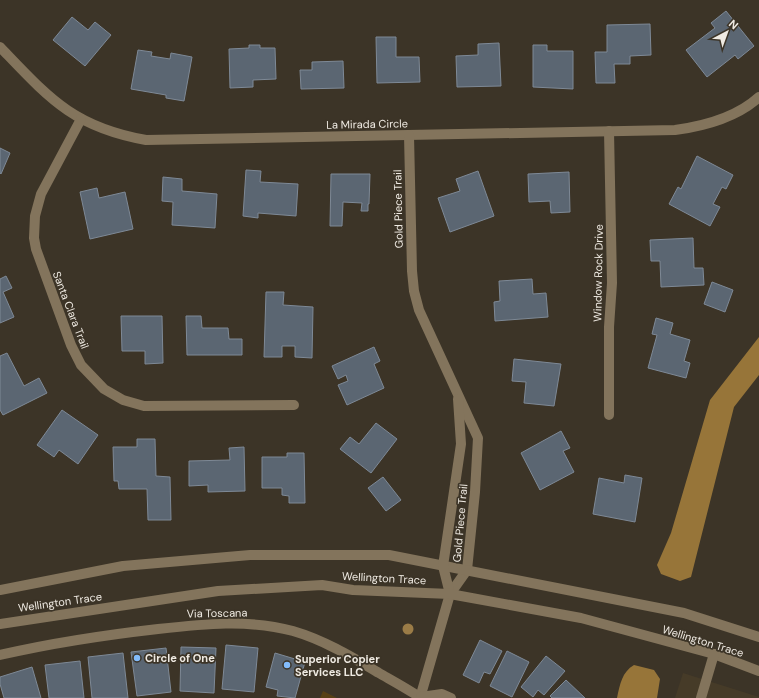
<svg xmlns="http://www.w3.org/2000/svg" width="759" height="698" font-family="'DM Sans',sans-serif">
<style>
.built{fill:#463b28}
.green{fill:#574015}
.water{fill:#977539}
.building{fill:#5b6672;stroke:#7e8996}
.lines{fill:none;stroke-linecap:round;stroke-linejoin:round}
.minor{stroke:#83745c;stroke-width:10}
.tree{fill:#9b7c47}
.poi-dot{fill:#83bcfb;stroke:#3c3427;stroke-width:1.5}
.labels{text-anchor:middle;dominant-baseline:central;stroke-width:3.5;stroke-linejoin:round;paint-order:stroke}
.street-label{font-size:11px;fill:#efeae2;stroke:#3c3427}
.poi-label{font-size:11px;font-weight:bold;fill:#efeae2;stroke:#3c3427;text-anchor:start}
</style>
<rect width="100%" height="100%" fill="#3c3427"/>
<polygon class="built" points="683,673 759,697 759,698 675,698"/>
<polygon class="green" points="323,691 337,698 320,698"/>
<g class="water">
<polygon points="759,337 759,375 734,407 691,577 680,581 661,574 657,565 671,533 710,400"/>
<path d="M634,665l20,5 6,9 -3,19h-40c3,-14 5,-26 17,-33z"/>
</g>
<g class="building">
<polygon points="726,11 754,46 738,59 735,55 707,77 686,50 715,28 711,23"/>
<polygon points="72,17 88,30 95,22 111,35 85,66 53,40"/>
<polygon points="650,24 651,55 630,56 630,64 614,64 615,83 596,83 595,52 607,52 607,25"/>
<polygon points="376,37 396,37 396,57 419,57 420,82 377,83"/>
<polygon points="499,43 501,86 457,87 456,56 478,55 478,44"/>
<polygon points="249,45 260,45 260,48 275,48 276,79 253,80 253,87 230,88 229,49 249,48"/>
<polygon points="533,45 547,45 547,51 573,51 573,89 533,87"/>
<polygon points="138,50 152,52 151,56 170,59 171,53 192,57 184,101 166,98 166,95 131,89"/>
<polygon points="343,61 344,88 301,89 300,70 312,70 312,62"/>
<polygon points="0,148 10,153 1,174 0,173"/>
<polygon points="697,156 733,175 726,189 722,187 713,204 720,207 710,226 669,204 678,187 681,189"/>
<polygon points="246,170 261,171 260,182 298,184 296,216 258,213 258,218 243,216"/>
<polygon points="478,171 494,216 450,232 438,198 460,191 456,179"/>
<polygon points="569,172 570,212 551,213 550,201 529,202 528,174"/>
<polygon points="331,174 370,174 369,204 368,204 368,211 361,211 362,203 343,202 342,226 330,226"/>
<polygon points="163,177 182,179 182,191 217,194 215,228 172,225 173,202 162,201"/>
<polygon points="97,188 99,198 125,192 133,229 90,239 80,192"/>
<polygon points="693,238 694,268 703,268 704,285 661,287 660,261 651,261 650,240"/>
<polygon points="6,276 12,288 3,292 14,317 0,323 0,279"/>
<polygon points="532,279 533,294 546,293 548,317 495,321 494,302 500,301 499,281"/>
<polygon points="712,282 733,290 725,312 704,304"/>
<polygon points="266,292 284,292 283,305 313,307 312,358 295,357 295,346 282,346 282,357 264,357"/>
<polygon points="121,316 162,316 163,363 145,364 145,351 122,351"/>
<polygon points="186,316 201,316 202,328 228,328 229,339 242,339 242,355 187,355"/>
<polygon points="656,318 673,323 670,334 690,340 684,361 690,363 686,378 648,368 657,335 652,334"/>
<polygon points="374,347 380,361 374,364 384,388 347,405 338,385 348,381 346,375 338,379 332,366"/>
<polygon points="7,353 24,386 39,378 47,393 3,415 0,410 0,356"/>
<polygon points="514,359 561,364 554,406 524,403 526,382 512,381"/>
<polygon points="62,410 98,435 78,464 59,450 54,457 37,445"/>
<polygon points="376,423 397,439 371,473 340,449 350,437 359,444"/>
<polygon points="561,431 570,448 563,451 574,472 540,490 521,453"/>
<polygon points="137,439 155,439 156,476 170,477 171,520 148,520 147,489 119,489 118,481 114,481 113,447 137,447"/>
<polygon points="244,447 245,491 208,492 208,485 189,486 189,461 230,460 229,448"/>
<polygon points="287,453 304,453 305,503 289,503 289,496 282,495 282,488 262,488 262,457 287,457"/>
<polygon points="625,475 642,478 635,522 593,514 599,478 624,483"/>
<polygon points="383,477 401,500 386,511 368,488"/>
<polygon points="480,640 502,651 490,674 484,672 479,683 463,675"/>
<polygon points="226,645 258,648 254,692 222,689"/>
<polygon points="181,647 216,648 214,693 180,691"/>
<polygon points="166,648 171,692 137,696 131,652"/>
<polygon points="507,651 529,662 512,697 490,686"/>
<polygon points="123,653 128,698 92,698 88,657"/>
<polygon points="275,653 305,662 295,698 277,696 278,690 266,687"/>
<polygon points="546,656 565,671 544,695 538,690 533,697 521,687"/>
<polygon points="80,661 84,698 49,698 45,665"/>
<polygon points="32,667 41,698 4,698 0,684 0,677"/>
<polygon points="566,680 585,698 552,698 550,696"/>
</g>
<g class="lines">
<g class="minor">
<path d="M0,47c49,51 73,80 146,93l529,-10c30,-4 61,-12 84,-33"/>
<polyline points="81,119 41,194 35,216 34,238 36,249 71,345 81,365 104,389 123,400 144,406 294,405"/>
<polyline points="609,131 612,283 609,327 609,415"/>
<polyline points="409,135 412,271 414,291 419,310 478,438 475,492 467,570 450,594 420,698"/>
<polyline points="0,590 123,566 250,555 389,555 684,613 759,637"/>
<polyline points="450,594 443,566 461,444 458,399"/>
<polyline points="0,624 218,591 322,585 353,590 450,594 581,618 714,654 759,671"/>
<path d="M0,655c52,-12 105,-20 158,-26 45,-5 91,-10 135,2 31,9 59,26 86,42 14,8 29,16 42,25"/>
<polyline points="421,697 442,694 451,698"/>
<polyline points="701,698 714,654"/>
</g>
</g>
<circle class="tree" cx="408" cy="629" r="5.5"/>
<g class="poi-dot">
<circle cx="137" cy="658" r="4"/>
<circle cx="287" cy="665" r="4"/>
</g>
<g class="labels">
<g class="street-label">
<text transform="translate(367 124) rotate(-1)">La Mirada Circle</text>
<text transform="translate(398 209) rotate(-91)">Gold Piece Trail</text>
<text transform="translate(598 273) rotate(-89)">Window Rock Drive</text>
<text transform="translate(71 310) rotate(69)">Santa Clara Trail</text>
<text transform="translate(460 523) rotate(-85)">Gold Piece Trail</text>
<text transform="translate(384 578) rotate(3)">Wellington Trace</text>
<text transform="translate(60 602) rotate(-8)">Wellington Trace</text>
<text transform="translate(217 613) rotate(-1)">Via Toscana</text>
<text transform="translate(703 641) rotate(17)">Wellington Trace</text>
</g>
<g class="poi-label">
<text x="145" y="658">Circle of One</text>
<text x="295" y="659">Superior Copier<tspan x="295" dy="13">Services LLC</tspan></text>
</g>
</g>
<g transform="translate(727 32) rotate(41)" stroke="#3c3427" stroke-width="3" paint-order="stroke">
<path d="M0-3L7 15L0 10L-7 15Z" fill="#efeae2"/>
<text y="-6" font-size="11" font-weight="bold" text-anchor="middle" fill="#efeae2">N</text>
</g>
</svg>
